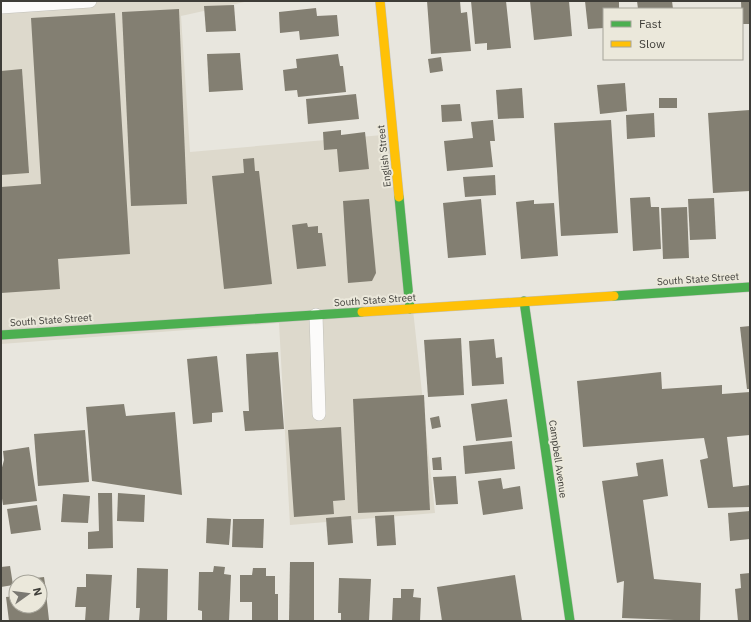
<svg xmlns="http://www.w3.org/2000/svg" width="751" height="622" font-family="'IBM Plex Sans',sans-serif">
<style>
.built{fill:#ddd9cc}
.building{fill:#837f72}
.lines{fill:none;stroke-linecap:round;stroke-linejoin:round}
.lane-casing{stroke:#c1c0ba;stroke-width:14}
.fast-casing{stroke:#c1c0ba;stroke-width:10}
.slow-casing{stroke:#c1c0ba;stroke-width:10}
.lane{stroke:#fcfbfa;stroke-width:13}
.fast{stroke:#4caf50;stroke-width:9}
.slow{stroke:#ffc107;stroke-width:9}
.labels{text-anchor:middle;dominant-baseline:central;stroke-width:4;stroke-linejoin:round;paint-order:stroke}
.street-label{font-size:10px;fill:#3e3d38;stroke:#ebe8db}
</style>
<rect width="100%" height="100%" fill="#e8e6de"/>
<polygon class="built" points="1,1 249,1 181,16 190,152 394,134 435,513 290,525 279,323 1,344"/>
<g class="building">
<polygon points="427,1 460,1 461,13 467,12 471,51 431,54"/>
<polygon points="471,1 506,1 511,48 487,50 487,43 475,44"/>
<polygon points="530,1 569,1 572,36 534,40"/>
<polygon points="585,1 619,1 619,9 604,9 604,28 588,29"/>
<polygon points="637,1 672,1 673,9 638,9"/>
<polygon points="741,1 750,1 750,24 742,24"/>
<polygon points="234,5 236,31 206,32 204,6"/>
<polygon points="316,8 317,16 337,15 339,36 300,40 299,31 280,33 279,12"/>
<polygon points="179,9 187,204 131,206 122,12"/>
<polygon points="115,13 130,254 58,259 60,289 1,293 1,187 41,184 31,18"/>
<polygon points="240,53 243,90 209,92 207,54"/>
<polygon points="338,54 340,66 343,66 346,92 298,97 297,90 285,91 283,70 297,68 296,59"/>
<polygon points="441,57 443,71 430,73 428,59"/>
<polygon points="22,69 29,173 1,175 1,71"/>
<polygon points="625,83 627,111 600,114 597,85"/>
<polygon points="522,88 524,118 498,119 496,90"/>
<polygon points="356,94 359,119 308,124 306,99"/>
<rect x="659" y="98" width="18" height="10"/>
<polygon points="460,104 462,121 442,122 441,105"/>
<polygon points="750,110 750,191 713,193 708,113"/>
<polygon points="654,113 655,137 627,139 626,115"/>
<polygon points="493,120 495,141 490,141 493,167 447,171 444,141 473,138 471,122"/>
<polygon points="611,120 618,233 561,236 554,123"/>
<polygon points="341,130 341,135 365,132 369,169 339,172 337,149 324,150 323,132"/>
<polygon points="254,158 255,171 259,171 272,284 224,289 212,176 244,173 243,159"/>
<polygon points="495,175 496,195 465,197 463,177"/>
<polygon points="650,197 651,207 659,207 661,249 633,251 630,198"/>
<polygon points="714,198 716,239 690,240 688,199"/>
<polygon points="369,199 376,273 372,281 348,283 343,201"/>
<polygon points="481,199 486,255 448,258 443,203"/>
<polygon points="534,200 534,204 554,203 558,256 521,259 516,202"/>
<polygon points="687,207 689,258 663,259 661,208"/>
<polygon points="307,223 308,227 318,226 318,233 322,233 326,266 297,269 292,225"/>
<polygon points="750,326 750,389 747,389 740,327"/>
<polygon points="461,338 464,395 428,397 424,340"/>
<polygon points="494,339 496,358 502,357 504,384 472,386 469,341"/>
<polygon points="278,352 284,429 245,431 243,411 249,411 246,354"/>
<polygon points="217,356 223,412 212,413 212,422 193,424 187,359"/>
<polygon points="661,372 662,389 722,385 722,394 750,392 750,435 727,437 733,487 750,485 750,507 708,508 700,460 708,458 704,438 583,447 577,381"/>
<polygon points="424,395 430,510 358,513 353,399"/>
<polygon points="507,399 512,437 476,441 471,404"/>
<polygon points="124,404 126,416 175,412 182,495 92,481 86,407"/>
<polygon points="439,416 441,427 432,429 430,418"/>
<polygon points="341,427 345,500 333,501 334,514 294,517 288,430"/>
<polygon points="85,430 89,482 38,486 34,434"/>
<polygon points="512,441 515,469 465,474 463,446"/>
<polygon points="29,447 37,501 3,505 1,492 1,471 4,460 3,451"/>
<polygon points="441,457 442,470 433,470 432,458"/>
<polygon points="663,459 668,496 643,500 654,579 701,583 700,621 622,618 624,581 617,583 602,481 638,476 636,463"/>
<polygon points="456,476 458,504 436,505 433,477"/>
<polygon points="501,478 503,489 520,486 523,509 483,515 478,481"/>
<polygon points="98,493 112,493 113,548 88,549 88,532 99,531"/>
<polygon points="118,493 145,495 144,522 117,521"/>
<polygon points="63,494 90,496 88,523 61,522"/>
<polygon points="37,505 41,530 11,534 7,509"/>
<polygon points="750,511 750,539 730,541 728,513"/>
<polygon points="394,515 396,545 377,546 375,516"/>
<polygon points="351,516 353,543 328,545 326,518"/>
<polygon points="207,518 231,519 229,545 206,543"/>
<polygon points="233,519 264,519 263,548 232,547"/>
<polygon points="290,562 314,562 314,621 289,621"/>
<polygon points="10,566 13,585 1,587 1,567"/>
<polygon points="214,566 225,567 224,574 231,575 229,621 202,621 202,611 198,610 199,572 213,572"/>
<polygon points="137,568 168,569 167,621 139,621 140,608 136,608"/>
<polygon points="253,568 266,568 266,576 275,576 275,594 278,594 278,621 252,621 252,602 240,602 240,575 252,575"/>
<polygon points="750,573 750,621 738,621 735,589 741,588 740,574"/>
<polygon points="86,574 112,575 109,621 85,621 86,607 75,607 77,587 86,587"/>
<polygon points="515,575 522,621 442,621 437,587"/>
<polygon points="44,577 46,590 40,590 40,582 19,582 19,580"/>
<polygon points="339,578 371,579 369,621 341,621 341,613 338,613"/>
<polygon points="401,589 414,589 413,597 421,598 420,621 392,621 393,598 401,598"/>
<polygon points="40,593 46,593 49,620 9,621 6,597 16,596 16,606 40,606"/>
</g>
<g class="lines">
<g class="lane-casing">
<g id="lane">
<polyline points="1,7 90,1"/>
<polyline points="316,315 319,414"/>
</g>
</g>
<g class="fast-casing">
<g id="fast">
<polyline points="399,197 410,309"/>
<polyline points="614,296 750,287"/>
<polyline points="524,301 570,621"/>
<polyline points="1,335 362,312"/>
</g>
</g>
<g class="slow-casing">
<g id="slow">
<polyline points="380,1 399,197"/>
<polyline points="362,312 614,296"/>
</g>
</g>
<use href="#lane" class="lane"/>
<use href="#fast" class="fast"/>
<use href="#slow" class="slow"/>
</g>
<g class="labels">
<g class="street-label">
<text transform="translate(384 156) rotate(-96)">English Street</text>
<text transform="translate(698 279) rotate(-4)">South State Street</text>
<text transform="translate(375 300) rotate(-4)">South State Street</text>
<text transform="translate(51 320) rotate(-4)">South State Street</text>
<text transform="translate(558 459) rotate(82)">Campbell Avenue</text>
</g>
</g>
<rect width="751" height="622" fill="none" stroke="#3e3d38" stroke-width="4"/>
<rect x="603" y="8" width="140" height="52" fill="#ebe8db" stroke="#a6a49a"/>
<rect x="611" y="21" width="20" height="6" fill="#4caf50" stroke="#a6a49a"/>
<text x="639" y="28" font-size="12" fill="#3e3d38">Fast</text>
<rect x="611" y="41" width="20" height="6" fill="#ffc107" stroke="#a6a49a"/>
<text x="639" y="48" font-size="12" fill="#3e3d38">Slow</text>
<g transform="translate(28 594) rotate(76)"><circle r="19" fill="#ebe8db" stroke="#a6a49a"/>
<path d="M0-3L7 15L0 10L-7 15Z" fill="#7a7872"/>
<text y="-6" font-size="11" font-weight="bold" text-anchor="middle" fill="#3e3d38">N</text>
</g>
</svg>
